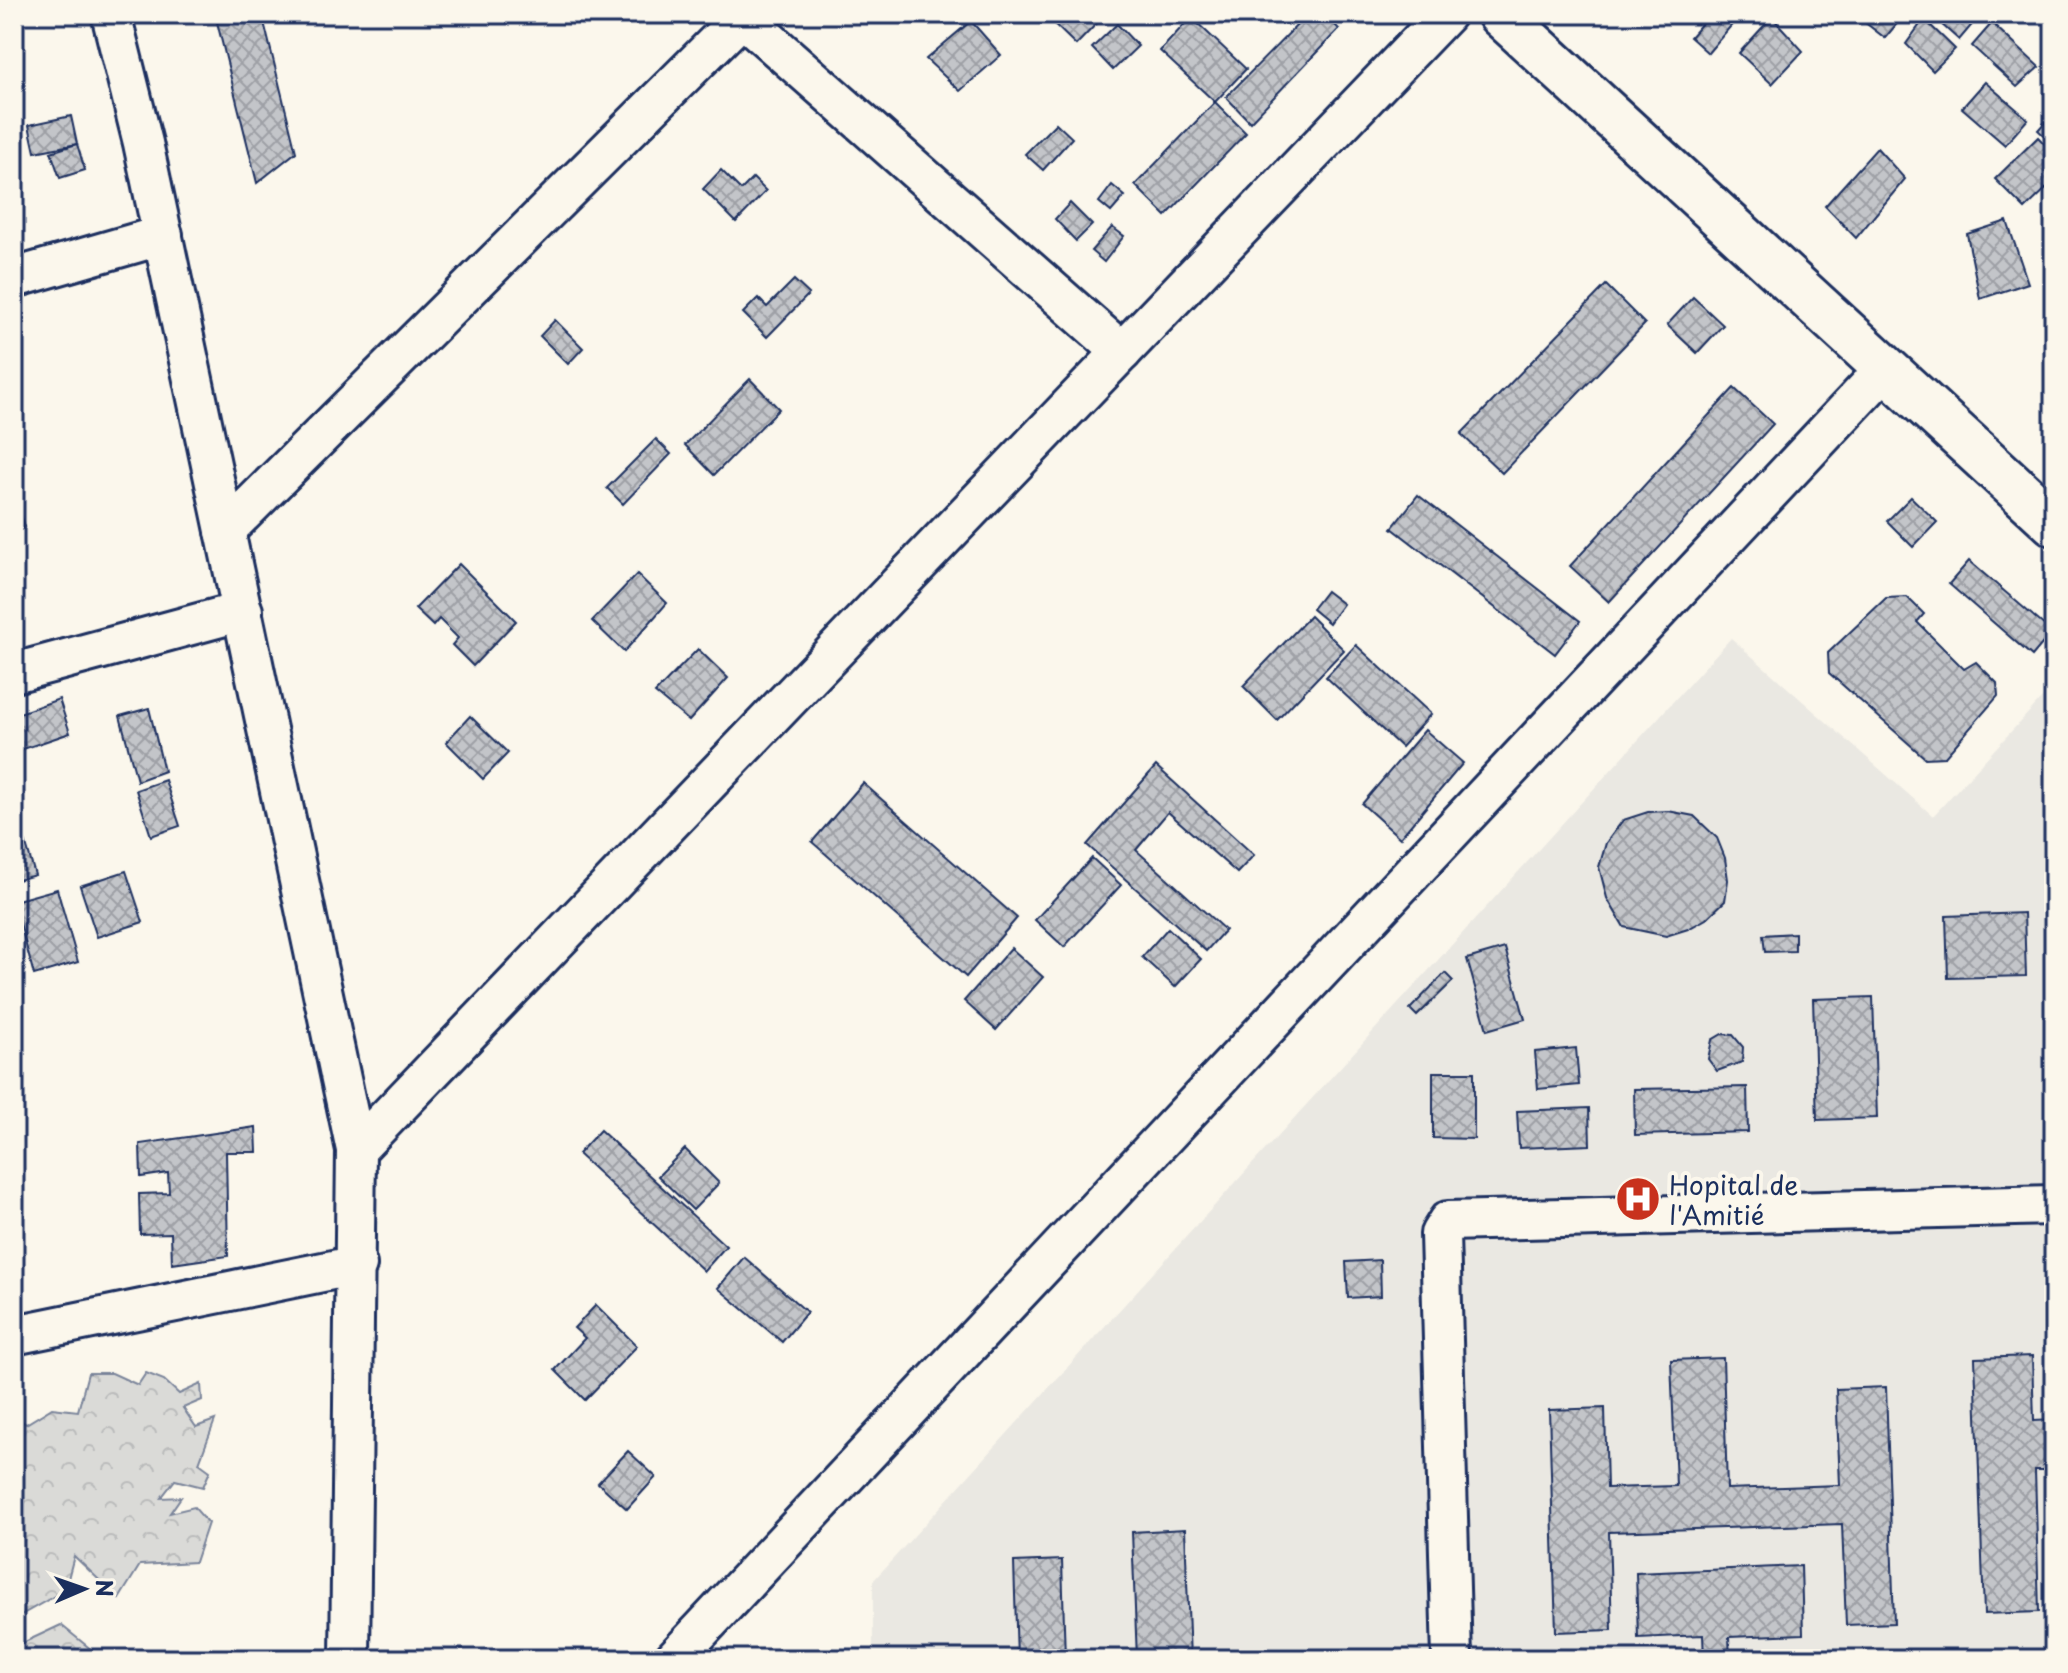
<svg xmlns="http://www.w3.org/2000/svg" width="2068" height="1673" font-family="'Playpen Sans',sans-serif">
<style>
.built{fill:#eae8e2}
.forest{fill:url(#forest-crowns);stroke:#7a849a;stroke-width:2}
.building{fill:url(#building-cross-hatch);stroke:#1b2f5e;stroke-width:2}
.lines{fill:none;stroke-linecap:round;stroke-linejoin:round}
.minor-casing{stroke:#1b2f5e;stroke-width:44}
.major-casing{stroke:#1b2f5e;stroke-width:50}
.minor{stroke:#fbf7ec;stroke-width:38}
.major{stroke:#fbf7ec;stroke-width:44}
.labels{text-anchor:middle;dominant-baseline:central;stroke-width:8;stroke-linejoin:round;paint-order:stroke}
.poi-label{font-size:26px;fill:#1b2f5e;stroke:#fbf7ec;text-anchor:start}
</style>
<defs>
<pattern id="forest-crowns" width="20" height="18" patternUnits="userSpaceOnUse" patternTransform="scale(2)"><rect width="20" height="18" fill="#dadad7"/><path d="M2 6a3 3 0 1 1 6 0M12 15a3 3 0 1 1 6 0" fill="none" stroke="#babbbb"/></pattern>
<pattern id="building-cross-hatch" width="8" height="8" patternUnits="userSpaceOnUse" patternTransform="scale(2)"><rect width="8" height="8" fill="#c3c5c9"/><path d="M0 0l8 8M0 8l8-8" fill="none" stroke="#9ea0a6"/></pattern>
</defs>
<rect width="100%" height="100%" fill="#fbf7ec"/>
<filter id="ink" filterUnits="userSpaceOnUse"><feTurbulence type="fractalNoise" baseFrequency=".0125" numOctaves="2"/><feDisplacementMap in="SourceGraphic" scale="16" xChannelSelector="R" yChannelSelector="G"/><feConvolveMatrix kernelMatrix="1 2 1 2 8 2 1 2 1" color-interpolation-filters="sRGB"/></filter>
<g filter="url(#ink)">
<polygon class="built" points="1731,638 1933,816 2054,685 2054,1659 873,1659 873,1581"/>
<g class="forest">
<polygon points="88,1373 112,1373 138,1385 146,1373 164,1380 179,1394 201,1384 202,1400 183,1408 196,1427 215,1420 199,1463 210,1471 203,1487 175,1480 161,1498 181,1497 170,1513 194,1507 208,1523 195,1562 140,1565 119,1599 74,1556 65,1590 14,1619 14,1415 26,1424 52,1408 78,1411"/>
<polygon points="61,1625 103,1659 14,1659 14,1647"/>
</g>
<g class="building">
<polygon points="215,14 262,14 296,152 257,183"/>
<polygon points="1044,14 1104,14 1105,15 1076,45"/>
<polygon points="1308,14 1324,14 1339,29 1250,122 1226,97"/>
<polygon points="1710,14 1741,14 1708,53 1690,37"/>
<polygon points="1854,14 1905,14 1885,38"/>
<polygon points="1930,14 1981,14 1959,40"/>
<polygon points="1191,17 1246,69 1215,102 1160,51"/>
<polygon points="1772,17 1803,51 1772,84 1739,53"/>
<polygon points="1924,19 1955,49 1933,71 1906,44"/>
<polygon points="971,21 1001,55 960,91 926,59"/>
<polygon points="1992,23 2039,67 2017,87 1972,46"/>
<polygon points="1117,24 1138,46 1113,70 1092,48"/>
<polygon points="1985,82 2028,119 2005,145 1962,108"/>
<polygon points="1215,102 1246,133 1166,216 1135,185"/>
<polygon points="2053,113 2054,114 2054,145 2038,130"/>
<polygon points="71,116 77,144 35,152 29,125"/>
<polygon points="1056,123 1072,138 1043,170 1025,154"/>
<polygon points="2038,137 2054,154 2054,181 2025,209 1995,179"/>
<polygon points="77,144 85,170 60,178 51,152"/>
<polygon points="1877,148 1905,179 1856,238 1825,206"/>
<polygon points="721,170 741,190 753,178 766,191 736,222 703,189"/>
<polygon points="1112,185 1125,196 1111,212 1099,202"/>
<polygon points="1070,203 1092,225 1076,241 1055,219"/>
<polygon points="2007,221 2028,283 1980,299 1967,234"/>
<polygon points="1112,227 1124,236 1104,262 1091,251"/>
<polygon points="794,280 809,294 767,337 743,313 758,298 767,307"/>
<polygon points="1606,285 1645,324 1502,473 1461,434"/>
<polygon points="1693,297 1723,325 1697,353 1667,325"/>
<polygon points="555,320 583,348 568,364 540,336"/>
<polygon points="750,379 779,409 714,475 685,445"/>
<polygon points="1734,388 1773,424 1609,602 1570,566"/>
<polygon points="656,439 671,454 623,504 607,488"/>
<polygon points="14,491 25,527 14,530"/>
<polygon points="1418,495 1580,621 1555,654 1392,528"/>
<polygon points="1911,497 1937,522 1913,547 1887,521"/>
<polygon points="1969,561 2052,632 2032,656 1949,584"/>
<polygon points="459,564 516,621 473,666 452,645 458,638 439,619 433,626 415,609"/>
<polygon points="637,574 667,603 624,652 592,621"/>
<polygon points="1326,591 1343,604 1329,623 1312,609"/>
<polygon points="1907,597 1924,614 1917,622 1964,669 1976,662 1997,683 1998,696 1945,757 1925,758 1829,673 1828,653 1886,598"/>
<polygon points="1310,616 1344,650 1277,720 1243,686"/>
<polygon points="1356,645 1431,714 1401,747 1326,677"/>
<polygon points="698,649 728,678 689,721 655,693"/>
<polygon points="59,699 70,733 14,752 14,715"/>
<polygon points="149,708 164,771 137,781 120,716"/>
<polygon points="470,716 508,753 483,779 446,742"/>
<polygon points="1425,730 1463,763 1400,838 1362,804"/>
<polygon points="1156,766 1254,855 1237,873 1168,812 1136,850 1225,930 1206,951 1087,845"/>
<polygon points="165,780 180,826 151,836 136,790"/>
<polygon points="863,783 1017,918 966,977 812,842"/>
<polygon points="16,810 35,875 14,881 14,811"/>
<polygon points="1668,811 1694,816 1717,838 1725,858 1728,880 1725,901 1706,919 1688,929 1666,936 1624,927 1607,898 1599,867 1606,843 1623,820 1648,812"/>
<polygon points="1092,858 1121,885 1064,947 1035,920"/>
<polygon points="126,871 143,922 97,937 80,886"/>
<polygon points="57,889 78,962 34,975 14,901"/>
<polygon points="2024,913 2026,976 1948,978 1946,916"/>
<polygon points="1168,928 1201,959 1175,987 1142,957"/>
<polygon points="1795,933 1795,951 1765,952 1763,935"/>
<polygon points="1011,948 1043,977 996,1030 964,1001"/>
<polygon points="1505,948 1525,1019 1487,1030 1467,959"/>
<polygon points="1445,973 1453,981 1417,1016 1410,1009"/>
<polygon points="1873,997 1877,1118 1817,1120 1813,999"/>
<polygon points="1722,1034 1733,1035 1743,1047 1742,1062 1717,1071 1708,1059 1712,1040"/>
<polygon points="1576,1048 1579,1085 1538,1089 1535,1052"/>
<polygon points="1433,1072 1474,1072 1474,1139 1433,1138"/>
<polygon points="1747,1087 1748,1132 1635,1135 1634,1089"/>
<polygon points="1589,1108 1590,1145 1519,1148 1517,1111"/>
<polygon points="256,1127 257,1152 226,1152 228,1256 172,1264 171,1233 140,1234 139,1194 169,1193 168,1173 141,1177 140,1144"/>
<polygon points="600,1130 726,1246 704,1271 578,1154"/>
<polygon points="685,1149 719,1183 693,1210 658,1176"/>
<polygon points="744,1257 807,1312 782,1342 718,1288"/>
<polygon points="1380,1260 1381,1296 1348,1298 1346,1262"/>
<polygon points="596,1305 637,1346 585,1400 555,1370 585,1338 574,1328"/>
<polygon points="2032,1356 2034,1421 2054,1420 2054,1470 2035,1470 2039,1612 1984,1614 1975,1358"/>
<polygon points="1723,1358 1727,1489 1840,1485 1836,1389 1886,1387 1894,1623 1846,1625 1842,1524 1609,1532 1612,1630 1556,1632 1549,1410 1605,1408 1607,1488 1676,1486 1671,1360"/>
<polygon points="628,1451 656,1477 627,1509 598,1483"/>
<polygon points="1185,1529 1190,1659 1137,1659 1132,1532"/>
<polygon points="1062,1560 1065,1659 1017,1659 1014,1562"/>
<polygon points="1801,1566 1803,1634 1729,1637 1730,1659 1704,1659 1703,1635 1638,1638 1636,1573"/>
</g>
<g class="lines">
<g class="minor-casing">
<g id="minor">
<polyline points="111,14 143,143 356,1150 350,1659"/>
<polyline points="739,14 1122,352"/>
<polyline points="14,278 163,235"/>
<polyline points="225,531 742,17"/>
<polyline points="14,673 243,611"/>
<polyline points="356,1150 1446,14"/>
<polyline points="14,1335 357,1265"/>
<polyline points="674,1659 1887,367"/>
<polyline points="1452,1659 1440,1234 1448,1221 2054,1205"/>
</g>
</g>
<g class="major-casing">
<polyline id="major" points="1500,14 2054,523"/>
</g>
<use href="#minor" class="minor"/>
<use href="#major" class="major"/>
</g>
</g>
<defs>
<g id="hospital-disc" transform="scale(2.3)"><circle r="9.5" fill="#c8321e" stroke="#fbf7ec"/><path d="M-5-5h3v3.5h4V-5h3V5h-3V1.5h-4V5h-3Z" fill="#fff"/></g>
</defs>
<g fill-rule="evenodd">
<use href="#hospital-disc" x="1638" y="1199"/>
</g>
<g class="labels">
<g class="poi-label">
<text x="1669" y="1184">Hopital de<tspan x="1669" dy="30">l'Amitié</tspan></text>
</g>
</g>
<rect width="2068" height="1673" fill="none" stroke="#fbf7ec" stroke-width="48"/>
<rect x="24" y="24" width="2020" height="1625" fill="none" stroke="#1b2f5e" stroke-width="3" filter="url(#ink)"/>
<g transform="translate(84 1589) rotate(88)" stroke="#fbf7ec" stroke-width="6" paint-order="stroke">
<path d="M0-6L14 30L0 20L-14 30Z" fill="#1b2f5e"/>
<text y="-12" font-size="22" font-weight="bold" text-anchor="middle" fill="#1b2f5e">N</text>
</g>
</svg>
